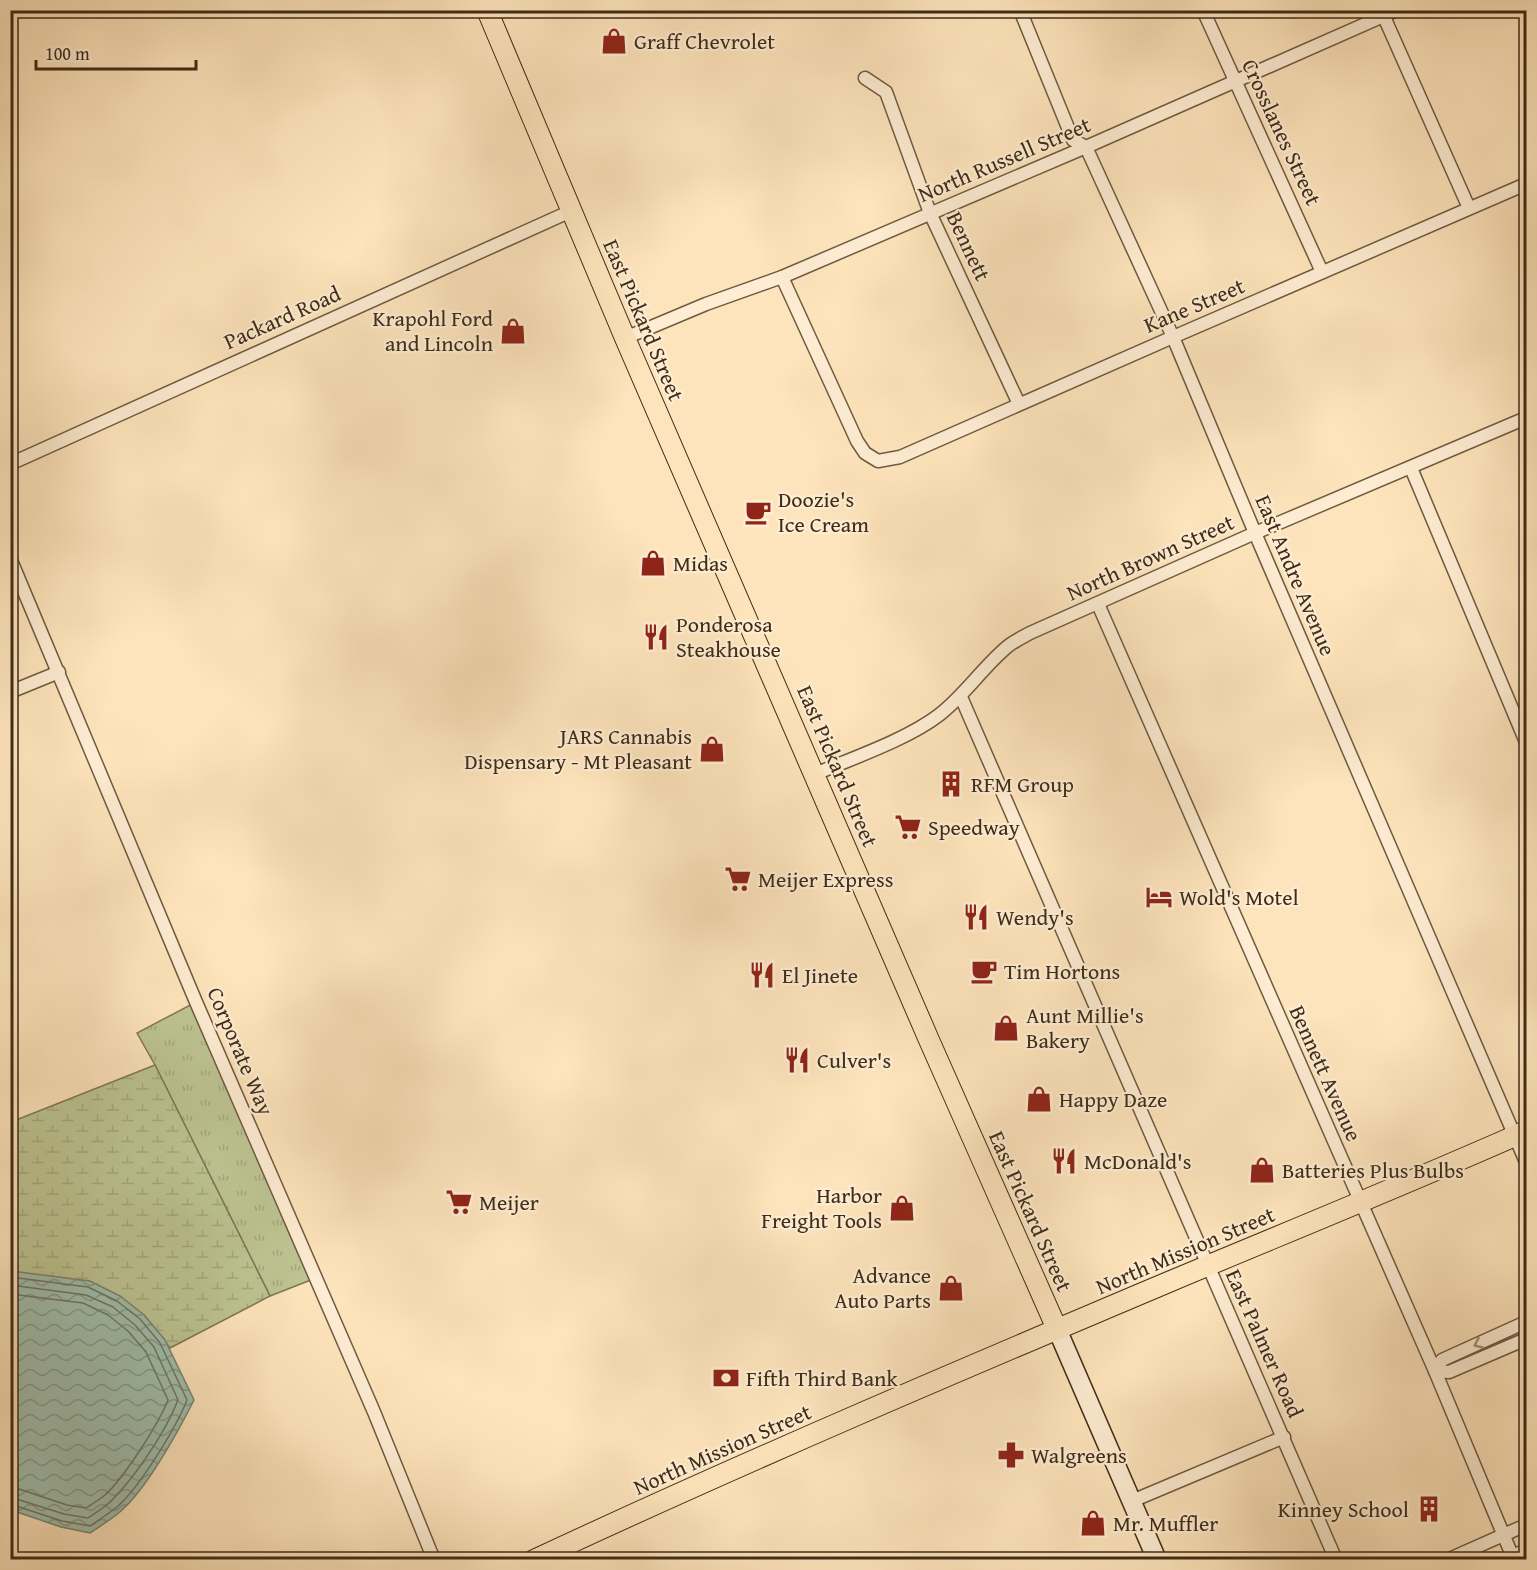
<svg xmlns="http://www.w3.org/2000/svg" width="1537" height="1570" font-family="'Gentium Book Plus',serif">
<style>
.grass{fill:url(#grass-tufts);stroke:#7e7854;stroke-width:1.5}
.wetland{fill:url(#wetland-marsh);stroke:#7e7854;stroke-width:1.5}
.water{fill:url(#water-waves);stroke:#798471;stroke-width:1.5}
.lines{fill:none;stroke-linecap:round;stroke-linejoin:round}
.shore{stroke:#707662;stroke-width:1.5}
.minor-casing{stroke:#6f5a40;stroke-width:15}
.secondary-casing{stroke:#3f2c16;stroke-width:21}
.primary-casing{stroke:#3f2c16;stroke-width:22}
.minor{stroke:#feedd3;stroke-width:12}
.secondary{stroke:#feedd3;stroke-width:18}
.primary{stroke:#fee4bc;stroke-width:20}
.oneway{stroke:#9e8c74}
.labels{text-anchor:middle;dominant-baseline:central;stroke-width:4.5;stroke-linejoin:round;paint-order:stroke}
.poi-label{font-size:22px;fill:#3f2c16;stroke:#feedd3;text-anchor:start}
.street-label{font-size:22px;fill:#3f2c16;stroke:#feedd3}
</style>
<defs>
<pattern id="grass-tufts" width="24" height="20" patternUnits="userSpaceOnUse" patternTransform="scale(1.5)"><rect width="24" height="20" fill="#bdc593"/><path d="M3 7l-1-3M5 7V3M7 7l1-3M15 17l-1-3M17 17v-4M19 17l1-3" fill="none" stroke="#a4a97e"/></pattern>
<pattern id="wetland-marsh" width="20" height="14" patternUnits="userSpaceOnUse" patternTransform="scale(1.5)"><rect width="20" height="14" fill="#bdc593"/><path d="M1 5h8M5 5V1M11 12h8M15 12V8" fill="none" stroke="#a4a97e"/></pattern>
<pattern id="water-waves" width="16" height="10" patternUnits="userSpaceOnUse" patternTransform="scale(1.5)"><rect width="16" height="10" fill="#a0bfae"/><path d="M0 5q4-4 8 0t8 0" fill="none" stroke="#849b8d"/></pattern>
</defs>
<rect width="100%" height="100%" fill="#fee4bc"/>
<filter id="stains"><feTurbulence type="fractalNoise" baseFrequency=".00333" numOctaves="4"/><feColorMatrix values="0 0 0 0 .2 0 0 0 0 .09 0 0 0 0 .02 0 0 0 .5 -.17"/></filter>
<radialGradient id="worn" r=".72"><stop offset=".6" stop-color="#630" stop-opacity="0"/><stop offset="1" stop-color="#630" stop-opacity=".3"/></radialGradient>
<polygon class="grass" points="196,1002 316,1278 270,1296 155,1065 137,1033"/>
<polygon class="wetland" points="155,1065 270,1296 170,1348 144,1315 26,1275 11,1271 11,1122"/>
<path class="water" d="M11,1271l79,10 30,15 24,19 21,25 29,60c-16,32 -47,88 -73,111 -9,8 -21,15 -31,22l-29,-6 -50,-17z"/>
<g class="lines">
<g class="shore">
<path d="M10,1277l78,10 29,14 23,18 20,24 27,57c-11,28 -48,88 -70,107 -9,7 -18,13 -27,19l-28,-5 -52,-17"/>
<path d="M10,1285l76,10 27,12 22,18 19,22 24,53c-12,31 -41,74 -64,98 -7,8 -17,14 -26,20l-24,-4 -54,-17"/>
<path d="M10,1294l73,9 25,12 20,16 18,21 22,48c-9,23 -44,78 -63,95 -6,5 -13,9 -19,13l-19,-3 -48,-16 -9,-1"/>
</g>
<g class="minor-casing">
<g id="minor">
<polyline points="1020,10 1073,140 1086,147 1173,337 1255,533 1526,1162"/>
<polyline points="1203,10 1322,272"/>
<polyline points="1381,10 1469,208"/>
<polyline points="865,78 886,92 930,213 1019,404"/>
<polyline points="782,277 857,441 865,453 878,461 900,457 1173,337 1526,184"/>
<polyline points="625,338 706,304 782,277 1086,147 1397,10"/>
<polyline points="10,464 571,211"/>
<polyline points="1411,468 1526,742"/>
<polyline points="10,558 196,1002 374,1412 434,1560"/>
<polyline points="1098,604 1435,1371 1514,1560"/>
<polyline points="10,692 59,672"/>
<polyline points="961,697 1336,1560"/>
<path d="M815,774c38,-16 93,-35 124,-59 26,-20 43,-47 68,-68 7,-6 16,-10 23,-14l225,-100 271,-115"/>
<polyline points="1526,1322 1442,1360 1435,1371 1449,1372 1526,1339"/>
<polyline points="1132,1501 1284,1437"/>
<polyline points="1506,1559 1526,1550"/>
<polyline points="1447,1560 1526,1525"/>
</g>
</g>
<g class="secondary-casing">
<polyline id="secondary" points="1057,1329 1157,1560"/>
</g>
<g class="primary-casing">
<g id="primary">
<polyline points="487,10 625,338 929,1040 1057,1329"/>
<path d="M534,1560c210,-98 424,-189 637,-279 119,-50 238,-98 355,-150"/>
</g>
</g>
<use href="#minor" class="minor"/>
<use href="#secondary" class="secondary"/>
<use href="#primary" class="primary"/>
</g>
<defs><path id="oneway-chevron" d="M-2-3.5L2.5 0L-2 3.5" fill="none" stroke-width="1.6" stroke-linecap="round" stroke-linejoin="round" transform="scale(1.5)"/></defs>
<use class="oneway" href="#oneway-chevron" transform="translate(1478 1344) rotate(156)"/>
<defs>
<g id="shop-bare" transform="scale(2.07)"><path d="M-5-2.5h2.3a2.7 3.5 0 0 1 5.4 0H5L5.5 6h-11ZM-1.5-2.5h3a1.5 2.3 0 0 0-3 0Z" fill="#8f2418" stroke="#feedd3" stroke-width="2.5" paint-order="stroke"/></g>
<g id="cafe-bare" transform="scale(2.07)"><path d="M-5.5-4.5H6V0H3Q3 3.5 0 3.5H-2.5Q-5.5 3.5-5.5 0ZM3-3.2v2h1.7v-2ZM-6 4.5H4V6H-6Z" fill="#8f2418" stroke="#feedd3" stroke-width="2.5" paint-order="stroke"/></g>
<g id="restaurant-bare" transform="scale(2.07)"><path d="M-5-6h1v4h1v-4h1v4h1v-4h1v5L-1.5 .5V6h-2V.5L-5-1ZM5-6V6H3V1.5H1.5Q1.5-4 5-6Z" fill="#8f2418" stroke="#feedd3" stroke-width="2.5" paint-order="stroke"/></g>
<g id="building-bare" transform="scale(2.07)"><path d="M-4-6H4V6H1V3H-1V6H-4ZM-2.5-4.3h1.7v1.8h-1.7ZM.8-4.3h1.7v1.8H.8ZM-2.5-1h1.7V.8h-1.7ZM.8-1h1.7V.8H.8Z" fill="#8f2418" stroke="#feedd3" stroke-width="2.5" paint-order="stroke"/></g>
<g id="supermarket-bare" transform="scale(2.07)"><path d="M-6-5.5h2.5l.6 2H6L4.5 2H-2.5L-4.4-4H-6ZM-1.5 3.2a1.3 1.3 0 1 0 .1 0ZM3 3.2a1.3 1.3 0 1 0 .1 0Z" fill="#8f2418" stroke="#feedd3" stroke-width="2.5" paint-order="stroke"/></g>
<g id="hotel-bare" transform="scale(2.07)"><path d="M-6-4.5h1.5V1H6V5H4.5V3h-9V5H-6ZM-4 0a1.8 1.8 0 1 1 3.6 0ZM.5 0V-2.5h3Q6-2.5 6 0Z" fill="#8f2418" stroke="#feedd3" stroke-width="2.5" paint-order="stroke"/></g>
<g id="bank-bare" transform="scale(2.07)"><path d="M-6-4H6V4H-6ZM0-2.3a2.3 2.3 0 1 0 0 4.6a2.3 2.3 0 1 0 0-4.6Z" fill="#8f2418" stroke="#feedd3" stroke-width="2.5" paint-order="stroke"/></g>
<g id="pharmacy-bare" transform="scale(2.07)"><path d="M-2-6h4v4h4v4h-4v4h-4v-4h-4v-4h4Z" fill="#8f2418" stroke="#feedd3" stroke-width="2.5" paint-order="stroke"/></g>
</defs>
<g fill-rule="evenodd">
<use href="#shop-bare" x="614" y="41"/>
<use href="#shop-bare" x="513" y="331"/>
<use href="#cafe-bare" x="758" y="512"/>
<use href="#shop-bare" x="653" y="563"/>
<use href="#restaurant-bare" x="656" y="637"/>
<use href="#shop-bare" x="712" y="749"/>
<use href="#building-bare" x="951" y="784"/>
<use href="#supermarket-bare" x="908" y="827"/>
<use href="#supermarket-bare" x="738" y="879"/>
<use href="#hotel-bare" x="1159" y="897"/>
<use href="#restaurant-bare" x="976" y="917"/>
<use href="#cafe-bare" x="984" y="971"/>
<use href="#restaurant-bare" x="762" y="975"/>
<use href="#shop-bare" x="1006" y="1028"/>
<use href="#restaurant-bare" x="797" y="1060"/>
<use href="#shop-bare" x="1039" y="1099"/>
<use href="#restaurant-bare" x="1064" y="1161"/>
<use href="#shop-bare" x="1262" y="1170"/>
<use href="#supermarket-bare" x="459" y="1202"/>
<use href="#shop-bare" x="902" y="1208"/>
<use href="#shop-bare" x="951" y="1288"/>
<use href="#bank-bare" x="726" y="1378"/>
<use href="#pharmacy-bare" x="1011" y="1455"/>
<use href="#building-bare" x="1429" y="1509"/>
<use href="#shop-bare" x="1093" y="1523"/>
</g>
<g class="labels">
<g class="poi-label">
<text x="634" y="41">Graff Chevrolet</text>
<text x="493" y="318" text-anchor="end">Krapohl Ford<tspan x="493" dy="25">and Lincoln</tspan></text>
<text x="778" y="499">Doozie's<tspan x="778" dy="25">Ice Cream</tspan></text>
<text x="673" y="563">Midas</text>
<text x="676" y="624">Ponderosa<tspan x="676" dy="25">Steakhouse</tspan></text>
<text x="692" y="736" text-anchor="end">JARS Cannabis<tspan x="692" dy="25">Dispensary - Mt Pleasant</tspan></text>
<text x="971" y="784">RFM Group</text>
<text x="928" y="827">Speedway</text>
<text x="758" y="879">Meijer Express</text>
<text x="1179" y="897">Wold's Motel</text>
<text x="996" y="917">Wendy's</text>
<text x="1004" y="971">Tim Hortons</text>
<text x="782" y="975">El Jinete</text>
<text x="1026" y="1015">Aunt Millie's<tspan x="1026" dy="25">Bakery</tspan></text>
<text x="817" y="1060">Culver's</text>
<text x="1059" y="1099">Happy Daze</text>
<text x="1084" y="1161">McDonald's</text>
<text x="1282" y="1170">Batteries Plus Bulbs</text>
<text x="882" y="1195" text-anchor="end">Harbor<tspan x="882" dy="25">Freight Tools</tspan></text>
<text x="479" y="1202">Meijer</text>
<text x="931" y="1275" text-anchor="end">Advance<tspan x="931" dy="25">Auto Parts</tspan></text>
<text x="746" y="1378">Fifth Third Bank</text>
<text x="1031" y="1455">Walgreens</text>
<text x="1409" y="1509" text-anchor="end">Kinney School</text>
<text x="1113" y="1523">Mr. Muffler</text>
</g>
<g class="street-label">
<text transform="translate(1282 132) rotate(65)">Crosslanes Street</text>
<text transform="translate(1004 159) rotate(-23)">North Russell Street</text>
<text transform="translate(969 246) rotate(65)">Bennett</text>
<text transform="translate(1194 305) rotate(-23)">Kane Street</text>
<text transform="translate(282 317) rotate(-24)">Packard Road</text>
<text transform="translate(644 320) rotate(67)">East Pickard Street</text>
<text transform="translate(1150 557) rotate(-24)">North Brown Street</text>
<text transform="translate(1296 575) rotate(67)">East Andre Avenue</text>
<text transform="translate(838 766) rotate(67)">East Pickard Street</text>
<text transform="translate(241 1051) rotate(67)">Corporate Way</text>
<text transform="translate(1326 1073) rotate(66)">Bennett Avenue</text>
<text transform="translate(1031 1211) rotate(66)">East Pickard Street</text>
<text transform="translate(1185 1250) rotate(-23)">North Mission Street</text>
<text transform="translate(1265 1343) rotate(66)">East Palmer Road</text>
<text transform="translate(722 1449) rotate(-24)">North Mission Street</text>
</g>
</g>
<rect width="1537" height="1570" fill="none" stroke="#fee4bc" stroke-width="36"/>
<rect x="12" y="12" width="1513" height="1546" fill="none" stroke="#3f2c16" stroke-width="3"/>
<rect x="18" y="18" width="1501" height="1534" fill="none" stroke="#3f2c16" stroke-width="1.5"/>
<path d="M36 60v9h160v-9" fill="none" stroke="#3f2c16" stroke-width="3"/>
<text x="45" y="60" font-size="18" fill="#3f2c16" stroke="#feedd3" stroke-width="4.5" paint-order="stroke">100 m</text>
<rect width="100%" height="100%" filter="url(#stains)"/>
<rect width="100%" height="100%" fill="url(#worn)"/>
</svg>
